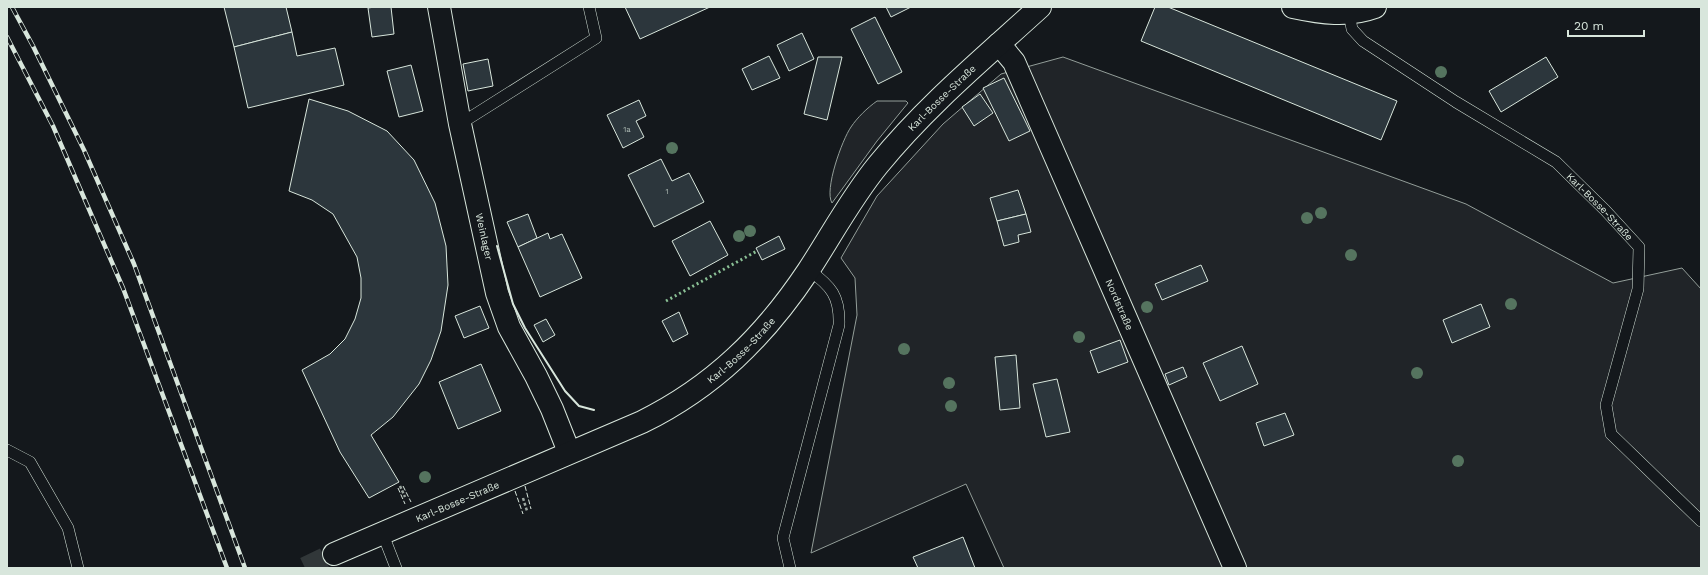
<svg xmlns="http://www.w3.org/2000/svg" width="1708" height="575" font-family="'Work Sans',sans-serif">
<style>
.green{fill:#202428;stroke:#939e99}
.building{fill:#2c363c;stroke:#d8e6dc}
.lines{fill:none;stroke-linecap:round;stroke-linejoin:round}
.street-tunnel{stroke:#313739;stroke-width:22;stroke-dasharray:22 11;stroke-linecap:butt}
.lane-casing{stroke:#d8e6dc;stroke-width:12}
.street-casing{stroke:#d8e6dc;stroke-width:24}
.path{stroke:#9da8a2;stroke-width:2.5;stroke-dasharray:3 2;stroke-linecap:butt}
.lane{stroke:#14181c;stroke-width:11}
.street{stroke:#14181c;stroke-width:22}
.rail-casing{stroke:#d8e6dc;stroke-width:4.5}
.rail{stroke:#14181c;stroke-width:3;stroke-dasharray:9;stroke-linecap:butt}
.hedge{stroke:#8ac095;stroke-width:3;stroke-dasharray:2 3;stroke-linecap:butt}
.fence{stroke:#d8e6dc;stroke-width:1;stroke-dasharray:5 2;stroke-linecap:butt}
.wall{stroke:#d8e6dc;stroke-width:2}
.tree{fill:#55745f}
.labels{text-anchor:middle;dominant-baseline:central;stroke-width:3;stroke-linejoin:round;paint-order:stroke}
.number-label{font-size:8px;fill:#adbab4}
.street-label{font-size:10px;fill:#d8e6dc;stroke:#14181c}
</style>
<rect width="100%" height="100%" fill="#14181c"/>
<g class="green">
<polygon points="1063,57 1466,204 1613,283 1682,268 1701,289 1701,568 1004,568 966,484 811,553 857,315 855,278 841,258 877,196 943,124 1001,74"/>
<path d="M877,101h29l2,2 -31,38 -45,62c-8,-13 10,-63 19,-76 6,-9 16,-19 26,-26z"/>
</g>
<g class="building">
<polygon points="224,7 286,7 292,32 234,47"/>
<polygon points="375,7 391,7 394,34 372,37 368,8"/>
<polygon points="625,7 710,7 640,39"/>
<polygon points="886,7 911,7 891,17"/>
<polygon points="1155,7 1168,7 1397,101 1381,140 1141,41"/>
<polygon points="875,17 902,72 878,84 851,29"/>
<polygon points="292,32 297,56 335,48 344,85 248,108 234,47"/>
<polygon points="802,33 814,59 789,71 777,45"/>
<polygon points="769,56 780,78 752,90 742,69"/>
<polygon points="818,57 842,57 827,120 804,114"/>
<polygon points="1546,57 1558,77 1501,112 1489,91"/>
<polygon points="488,59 493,86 468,91 463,64"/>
<polygon points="411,65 423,111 399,117 387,71"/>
<polygon points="1004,78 1030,131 1009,141 983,88"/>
<polygon points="980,94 993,113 974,126 962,107"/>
<polygon points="309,99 348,111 387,131 414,160 435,203 446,246 448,285 441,331 431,360 419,384 393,417 371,435 399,482 369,498 340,452 302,370 330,354 345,339 355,319 361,298 361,278 357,257 333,214 312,200 289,191"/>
<polygon points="639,100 646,116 636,121 644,137 623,148 607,115"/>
<polygon points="661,159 672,181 689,173 704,202 654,227 628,175"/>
<polygon points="1018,190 1026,214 997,221 990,198"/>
<polygon points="528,214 537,238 518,247 507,222"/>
<polygon points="1026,214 1031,232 1018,235 1019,242 1004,246 997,221"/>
<polygon points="710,221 728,255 690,276 672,241"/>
<polygon points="548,233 550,239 562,234 582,278 540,297 518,247"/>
<polygon points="779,236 785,249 762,260 756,248"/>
<polygon points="1201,265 1208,281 1162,300 1155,284"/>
<polygon points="1481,304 1490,327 1452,343 1443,320"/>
<polygon points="480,306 489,328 464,338 455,316"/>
<polygon points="679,312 688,334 673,342 662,321"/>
<polygon points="546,319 555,335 543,342 534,325"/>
<polygon points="1120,340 1128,362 1098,373 1090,351"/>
<polygon points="1242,346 1258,384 1220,401 1203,363"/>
<polygon points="1016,355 1020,408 1000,410 995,357"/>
<polygon points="481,364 501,411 458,429 439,382"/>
<polygon points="1183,367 1187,377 1169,385 1165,374"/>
<polygon points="1057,379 1070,432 1046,437 1033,384"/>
<polygon points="1285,413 1294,435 1264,446 1256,423"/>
<polygon points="963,537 975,568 918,568 913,557"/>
</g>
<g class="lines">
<polyline class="street-tunnel" points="305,568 334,554"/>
<g class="lane-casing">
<g id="lane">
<path id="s1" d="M1349,13l3,16 11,12 93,61 100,60 49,48 34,37 -1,42 -32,116 5,29 90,87"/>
<polyline points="460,124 596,38 589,7"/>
<polyline points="7,450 30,462 68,528 78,568"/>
<polyline points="382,532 396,568"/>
<path d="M790,568l-7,-30 56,-213c1,-29 -8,-39 -30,-55"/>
</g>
</g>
<g class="street-casing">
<g id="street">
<path id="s2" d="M439,7l21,117 37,169 12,34 27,49 16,33 17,43"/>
<path d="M1293,7c28,6 55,10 82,0"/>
<path id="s3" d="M999,44l15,18 17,39 204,467"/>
<path id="s4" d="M334,554l308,-132c71,-35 122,-85 166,-151 23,-35 43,-73 70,-106 48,-59 106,-107 162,-158"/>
</g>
</g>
<g class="path">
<polyline points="400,486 405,497"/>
<polyline points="523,498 527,511"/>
</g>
<use href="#lane" class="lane"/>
<use href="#street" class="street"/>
<g class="rail-casing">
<g id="rail">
<polyline points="12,7 33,46 84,150 134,264 245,568"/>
<polyline points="7,37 53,126 123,288 227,568"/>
</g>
</g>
<use href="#rail" class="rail"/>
<polyline class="hedge" points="666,301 757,251"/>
<g class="fence">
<polyline points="403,486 411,502"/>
<polyline points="525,486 531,509"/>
<polyline points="398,488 405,504"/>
<polyline points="515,491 523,514"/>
</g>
<polyline class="wall" points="497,246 513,304 525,328 565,391 579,406 594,410"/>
</g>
<g class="tree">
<circle cx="1441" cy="72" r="6"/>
<circle cx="672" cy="148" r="6"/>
<circle cx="1321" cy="213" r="6"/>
<circle cx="1307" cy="218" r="6"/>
<circle cx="750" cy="231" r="6"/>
<circle cx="739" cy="236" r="6"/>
<circle cx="1351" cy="255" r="6"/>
<circle cx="1511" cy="304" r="6"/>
<circle cx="1147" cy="307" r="6"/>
<circle cx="1079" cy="337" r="6"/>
<circle cx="904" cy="349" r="6"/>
<circle cx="1417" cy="373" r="6"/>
<circle cx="949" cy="383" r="6"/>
<circle cx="951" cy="406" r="6"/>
<circle cx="1458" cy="461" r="6"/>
<circle cx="425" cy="477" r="6"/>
</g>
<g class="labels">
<g class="number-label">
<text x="627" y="129">1a</text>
<text x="667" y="191">1</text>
</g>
<g class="street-label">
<text stroke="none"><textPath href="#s4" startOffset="782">Karl-Bosse-Straße</textPath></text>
<text stroke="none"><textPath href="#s1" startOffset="323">Karl-Bosse-Straße</textPath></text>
<text stroke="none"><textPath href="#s2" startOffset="234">Weinlager</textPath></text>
<text stroke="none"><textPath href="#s3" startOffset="288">Nordstraße</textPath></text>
<text stroke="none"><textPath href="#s4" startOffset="458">Karl-Bosse-Straße</textPath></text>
<text stroke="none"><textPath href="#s4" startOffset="134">Karl-Bosse-Straße</textPath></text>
</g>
</g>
<rect width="1708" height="575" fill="none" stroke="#d8e6dc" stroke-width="16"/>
<path d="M1568 30v6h76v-6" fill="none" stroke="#d8e6dc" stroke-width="2"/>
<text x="1574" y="30" font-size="12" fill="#d8e6dc" stroke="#14181c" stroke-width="3" paint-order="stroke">20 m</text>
</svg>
